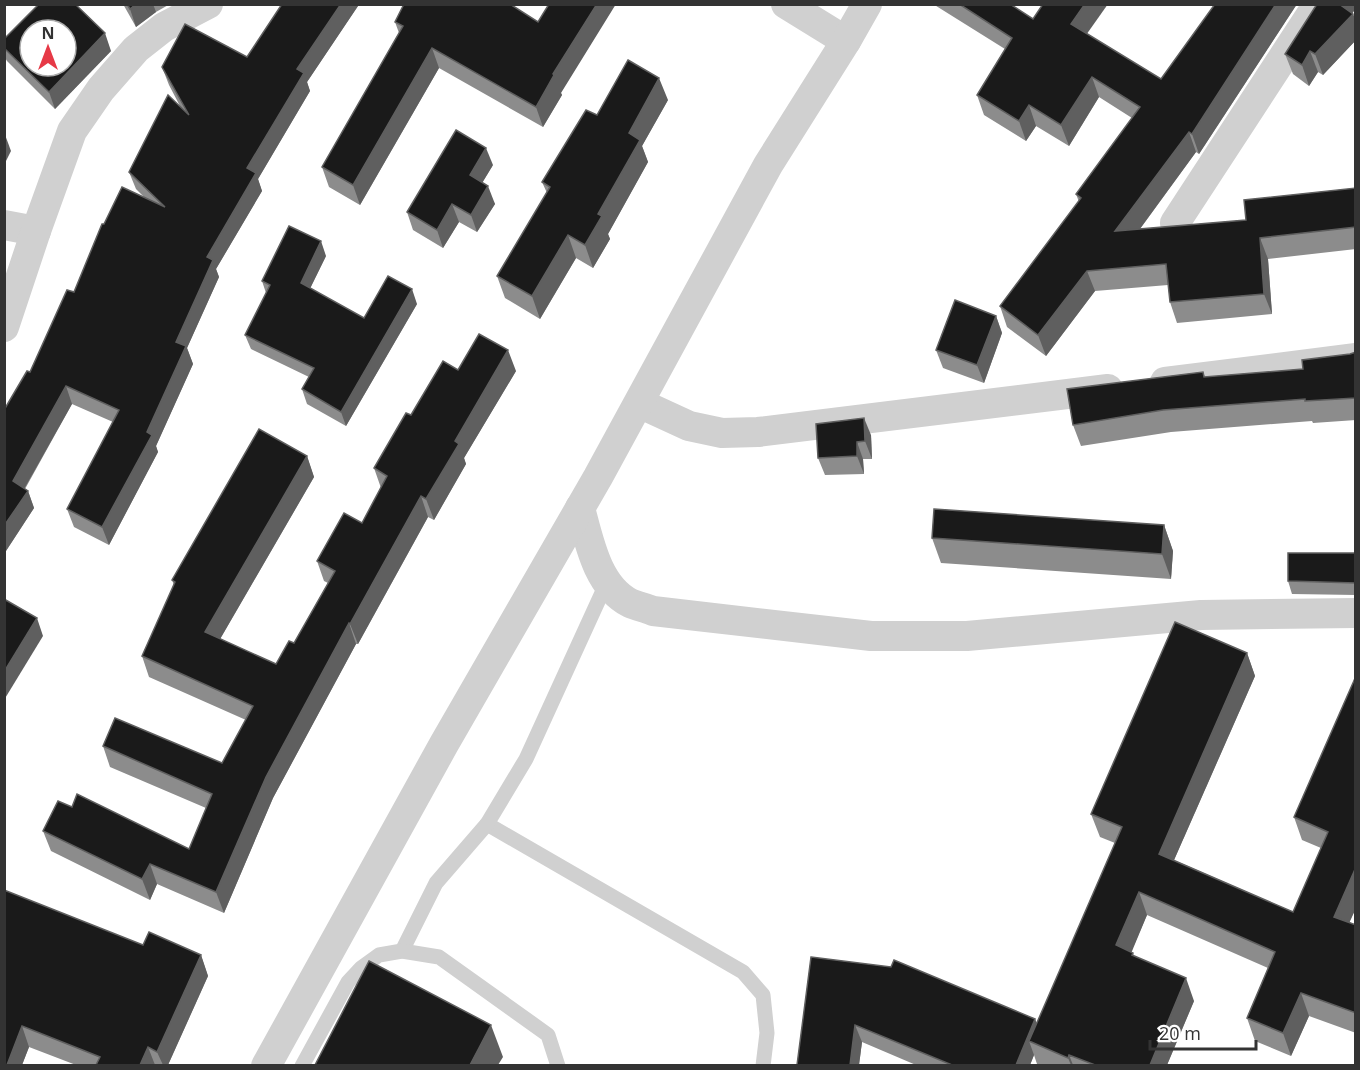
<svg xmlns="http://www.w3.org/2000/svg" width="1360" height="1070" font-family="'Open Sans',sans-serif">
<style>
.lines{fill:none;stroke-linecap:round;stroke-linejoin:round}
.service{stroke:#d0d0d0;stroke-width:15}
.minor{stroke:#d0d0d0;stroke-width:30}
.wall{fill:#8c8c8c}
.shaded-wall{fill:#5f5f5f}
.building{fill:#1a1a1a;stroke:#5f5f5f;stroke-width:1.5;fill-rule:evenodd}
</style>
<rect width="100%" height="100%" fill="#fff"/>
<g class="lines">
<g class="service">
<polyline points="487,824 743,972 763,995 767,1033 763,1066"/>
<polyline points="402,951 436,883 487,824 526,759 606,584"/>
<polyline points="302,1066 348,982 361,968 379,955 402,951 439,957 548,1035 558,1066"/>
</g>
<g class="minor">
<polyline points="786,4 846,41"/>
<polyline points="1175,223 1318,4"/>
<polyline points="4,225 36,231"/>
<polyline points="4,327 36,231 72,131 101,89 136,49 164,27 208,4"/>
<polyline points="1165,382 1356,358"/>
<polyline points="639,403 689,426 722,433 758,432 1108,389"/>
<path d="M580,508c9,33 17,78 50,95 7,3 16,5 23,8l218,25h96l234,-21 155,-2"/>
<polyline points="266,1066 444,744 598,477 768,165 846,41 867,4"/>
</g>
</g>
<g class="wall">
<polygon points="123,4 170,4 156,12 136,27"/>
<polygon points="282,4 357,4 358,6 307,82 310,91 258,179 262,191 216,269 219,277 187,348 193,364 156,446 158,452 109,545 74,527 67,509 113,422 72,404 25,489 28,491 34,508 4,554 30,372 74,292 104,224 144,197 136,189 129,172 181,108 169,85 162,67 247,57"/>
<polygon points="933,4 1010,4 1033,19 1087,34 1161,79 1215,4 1297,4 1199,154 1196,152 1140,229 1246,220 1356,188 1356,249 1268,259 1272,314 1177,323 1170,302 1168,285 1095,291 1046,356 1007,327 1000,306 1079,202 1076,194 1132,118 1099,97 1069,146 1036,126 1026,141 984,115 977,95 1005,49"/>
<polygon points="1356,4 1356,8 1352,13 1356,20 1356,40 1323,75 1318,72 1309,86 1293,74 1285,54"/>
<polygon points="395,22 561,93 562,95 543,127 439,68 360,205 329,187 322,167 399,33"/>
<polygon points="4,39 111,51 55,109 7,61 4,56"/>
<polygon points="668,100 642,146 648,162 608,234 610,239 593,268 576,258 540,319 505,298 497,276 547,193 542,182 597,115"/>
<polygon points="493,165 482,183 495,204 477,232 459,222 443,248 413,230 407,212"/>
<polygon points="326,256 310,288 364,318 417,304 346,426 307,404 302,389 309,377 251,349 245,335 266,293 262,281"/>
<polygon points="996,316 1002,333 984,383 943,368 936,350"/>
<polygon points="1356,352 1356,420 1313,423 1312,421 1171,432 1081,446 1073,425 1203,372 1205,377 1303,369"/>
<polygon points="458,370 516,371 464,458 466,464 434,520 428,517 358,644 356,644 273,798 224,913 157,884 150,900 51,851 43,831 72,807 189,849 206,808 110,767 103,746 222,763 246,720 149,677 142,656 174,585 172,580 307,456 314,477 220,639 276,664 294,643 328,583 324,581 317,561 362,523 381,488 374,468 411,415"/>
<polygon points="871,435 872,459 863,459 864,474 825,475 818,458"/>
<polygon points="1164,525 1173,551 1171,579 941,563 932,538"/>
<polygon points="1356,553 1356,595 1292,594 1288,581"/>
<polygon points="1247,653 1255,676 1174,860 1293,912 1321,848 1302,840 1294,817 1356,676 1356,908 1349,922 1356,925 1356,1033 1309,1016 1291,1056 1255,1041 1247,1018 1268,968 1147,915 1131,952 1133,953 1134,956 1194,1001 1167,1065 1042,1065 1037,1064 1034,1055 1030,1065 916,1065 862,1042 859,1065 797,1065 811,957 1035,1019 1037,1023 1115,843 1100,837 1091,814"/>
<polygon points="4,890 143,945 201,955 208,976 168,1065 76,1065 29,1047 22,1065 4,1065"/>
</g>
<g class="shaded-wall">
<polygon points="136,4 153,4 156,12 136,27 130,9"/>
<polygon points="341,4 357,4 358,6 307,82 310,91 258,179 262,191 216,269 219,277 187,348 193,364 156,446 158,452 109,545 102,527 147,432 176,342 207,257 247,168 297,69"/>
<polygon points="597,4 616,4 561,93 562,95 543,127 536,107 553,74"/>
<polygon points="1085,4 1108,4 1079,45 1071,24"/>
<polygon points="1276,4 1297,4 1199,154 1192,134"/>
<polygon points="1338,4 1356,4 1356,8 1348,20 1353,14 1356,20 1356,40 1323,75 1315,54"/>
<polygon points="105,33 111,51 55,109 49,92"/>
<polygon points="432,48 439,68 360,205 353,185"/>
<polygon points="1310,51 1318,72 1309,86 1302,65"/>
<polygon points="1092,77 1099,97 1069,146 1061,125"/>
<polygon points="659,78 668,100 642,146 648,162 608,234 610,239 593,268 585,245 629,133"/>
<polygon points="1029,105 1036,126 1026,141 1019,121"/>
<polygon points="4,132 11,151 4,165"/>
<polygon points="1189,132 1196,152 1123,252 1115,231"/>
<polygon points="486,148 493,165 476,193 470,175"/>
<polygon points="488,186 495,204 477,232 471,215"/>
<polygon points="452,204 459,222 443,248 437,230"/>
<polygon points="568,235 576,258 540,319 532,296"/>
<polygon points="1260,238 1268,259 1272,314 1264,294"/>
<polygon points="321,241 326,256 306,297 301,283"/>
<polygon points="1087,271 1095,291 1046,356 1038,335"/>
<polygon points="412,289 417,304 346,426 341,412"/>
<polygon points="996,316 1002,333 984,383 977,365"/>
<polygon points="508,350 516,371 464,458 466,464 434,520 426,499 455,441"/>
<polygon points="66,386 72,404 19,498 13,481"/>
<polygon points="864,418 871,435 872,459 865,441"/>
<polygon points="857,442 863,459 864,474 857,456"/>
<polygon points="307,456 314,477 212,653 205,632"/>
<polygon points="28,491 34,508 4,554 4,526"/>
<polygon points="421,496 428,517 358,644 350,624"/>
<polygon points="1164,525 1173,551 1171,579 1162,554"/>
<polygon points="37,618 43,636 4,700 4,672"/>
<polygon points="349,623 356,644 273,798 224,913 216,892 266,777"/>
<polygon points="1247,653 1255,676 1167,876 1159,854"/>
<polygon points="150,864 157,884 150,900 142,879"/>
<polygon points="1356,867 1356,908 1342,939 1334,917"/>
<polygon points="1139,892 1147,915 1125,968 1116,945"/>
<polygon points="201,955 208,976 168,1065 163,1065 157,1052"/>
<polygon points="1186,978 1194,1001 1167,1065 1150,1065"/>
<polygon points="1301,993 1309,1016 1291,1056 1283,1033"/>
<polygon points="1035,1019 1042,1037 1029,1041 1034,1055 1030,1065 1016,1065"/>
<polygon points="491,1025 503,1057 498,1065 470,1065"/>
<polygon points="855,1025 862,1042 859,1065 850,1065"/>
<polygon points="22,1026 29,1047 22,1065 7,1065"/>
<polygon points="148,1047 155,1065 140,1065"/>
<polygon points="1069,1055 1073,1065 1071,1065 1068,1058"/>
</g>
<g class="building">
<path d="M39,4h36l30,29 -56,59 -45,-44v-9zM30,30h36v36h-36z"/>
<polygon points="127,4 136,4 130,9"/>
<polygon points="282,4 341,4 297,69 304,73 247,168 256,173 207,257 213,260 176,342 186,346 147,432 152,435 102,527 67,509 119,410 66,386 13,481 28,491 4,526 4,410 27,371 30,372 67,290 74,292 102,224 104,224 122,187 165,207 129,172 168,95 189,115 162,67 185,24 247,57"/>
<polygon points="404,4 510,4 538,22 549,4 597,4 553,74 554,75 536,107 432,48 353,185 322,167 403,26 395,22"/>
<polygon points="959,4 1010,4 1033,19 1043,4 1085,4 1071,24 1161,79 1215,4 1276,4 1192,134 1189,132 1115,231 1246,220 1244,200 1356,188 1356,227 1260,238 1264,294 1170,302 1166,264 1087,271 1038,335 1000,306 1081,198 1076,194 1140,107 1092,77 1061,125 1029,105 1019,121 977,95 1012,38"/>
<polygon points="1317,4 1339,4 1353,14 1315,54 1310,51 1302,65 1285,54"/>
<polygon points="628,60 659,78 629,133 640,140 598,214 602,216 585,245 568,235 532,296 497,276 550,187 542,182 586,110 597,115"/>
<polygon points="456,130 486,148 470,175 488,186 471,215 452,204 437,230 407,212"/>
<polygon points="289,226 321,241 301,283 364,318 388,276 412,289 341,412 302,389 314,368 245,335 270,285 262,281"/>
<polygon points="955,300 996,316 977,365 936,350"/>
<polygon points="479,334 508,350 455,441 459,444 426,499 421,496 350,624 349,623 266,777 216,892 150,864 142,879 43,831 58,801 72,807 77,794 189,849 212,794 103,746 115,718 222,763 253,706 142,656 175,582 172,580 259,429 307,456 205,632 276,664 289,641 294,643 335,571 317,561 344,513 362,523 387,476 374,468 406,413 411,415 443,361 458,370"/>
<polygon points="1356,352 1356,398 1305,401 1305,399 1163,410 1073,425 1067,389 1203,372 1204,377 1303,369 1302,360 1350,354"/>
<polygon points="864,418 865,441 857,442 857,456 818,458 816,424"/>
<polygon points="934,509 1164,525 1162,554 932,538"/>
<polygon points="1288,553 1356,553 1356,583 1288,581"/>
<polygon points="4,599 37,618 4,672"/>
<polygon points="1175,622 1247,653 1159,854 1293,912 1328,832 1294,817 1356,676 1356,867 1334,917 1356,925 1356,1013 1301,993 1283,1033 1247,1018 1275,952 1139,892 1116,945 1133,953 1132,955 1186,978 1150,1065 1095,1065 1069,1055 1068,1058 1029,1041 1122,827 1091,814"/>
<polygon points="4,890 143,945 149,932 201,955 157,1052 148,1047 140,1065 96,1065 100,1057 22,1026 7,1065 4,1065"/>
<polygon points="811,957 891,967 894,960 1035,1019 1016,1065 952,1065 855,1025 850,1065 797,1065"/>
<polygon points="369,961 491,1025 470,1065 315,1065"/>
</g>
<rect width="1360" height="1070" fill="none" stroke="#333333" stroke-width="12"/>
<g transform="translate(48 48)"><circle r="28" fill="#ffffff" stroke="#adadad" stroke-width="1.5"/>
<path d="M0-4.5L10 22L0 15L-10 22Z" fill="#e63946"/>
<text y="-9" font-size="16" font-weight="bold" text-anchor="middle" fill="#333333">N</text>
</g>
<path d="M1150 1040v9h106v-9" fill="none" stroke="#333333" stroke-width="3"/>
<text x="1159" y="1040" font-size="18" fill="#333333" stroke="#ffffff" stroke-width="4.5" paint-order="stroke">20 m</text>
</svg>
